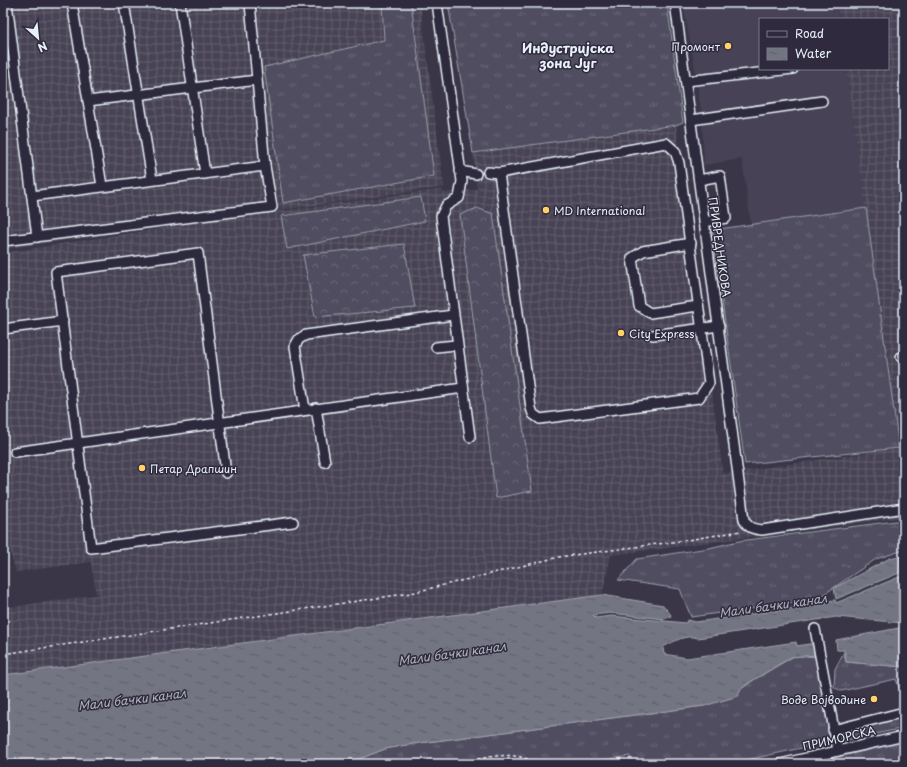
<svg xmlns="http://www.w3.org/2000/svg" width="907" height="767" font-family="'Playpen Sans',sans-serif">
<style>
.built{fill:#464354}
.industrial{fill:url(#industrial-grid)}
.grass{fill:url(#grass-tufts);stroke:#9ca0ac}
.forest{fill:url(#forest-crowns);stroke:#9ca0ac}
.water{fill:url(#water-ripples);stroke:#a2a6b1}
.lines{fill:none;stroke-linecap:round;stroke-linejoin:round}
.minor-tunnel{stroke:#545262;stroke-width:9;stroke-dasharray:9 4.5;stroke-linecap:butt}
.minor-casing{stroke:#e8f1f8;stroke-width:12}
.path{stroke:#e8f1f8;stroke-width:1.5;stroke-dasharray:3 3;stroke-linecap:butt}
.minor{stroke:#2f2a3d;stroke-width:9}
.poi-dot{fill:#ffd166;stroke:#2f2a3d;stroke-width:1.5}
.labels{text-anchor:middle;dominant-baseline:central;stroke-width:3;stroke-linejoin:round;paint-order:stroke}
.poi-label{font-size:11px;fill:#e8f1f8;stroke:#2f2a3d;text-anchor:start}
.street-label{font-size:11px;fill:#e8f1f8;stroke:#2f2a3d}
.water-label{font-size:12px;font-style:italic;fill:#aeb2bd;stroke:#2f2a3d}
.quarter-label{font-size:13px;font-weight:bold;fill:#e8f1f8;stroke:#2f2a3d}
</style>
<defs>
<pattern id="industrial-grid" width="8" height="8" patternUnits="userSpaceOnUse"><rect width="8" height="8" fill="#464354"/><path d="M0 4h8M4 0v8" fill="none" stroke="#615f6d"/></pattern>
<pattern id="grass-tufts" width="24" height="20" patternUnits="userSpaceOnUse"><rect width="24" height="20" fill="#504e5f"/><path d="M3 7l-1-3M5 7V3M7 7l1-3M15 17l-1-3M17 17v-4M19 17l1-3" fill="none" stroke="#696877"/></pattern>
<pattern id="forest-crowns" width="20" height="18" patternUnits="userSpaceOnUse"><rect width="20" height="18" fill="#504e5f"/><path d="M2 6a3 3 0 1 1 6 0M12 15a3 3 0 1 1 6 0" fill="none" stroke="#696877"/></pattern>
<pattern id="water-ripples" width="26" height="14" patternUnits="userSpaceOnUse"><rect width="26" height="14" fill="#737482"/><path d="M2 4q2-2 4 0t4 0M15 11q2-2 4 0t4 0" fill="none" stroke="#5f6069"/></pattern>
</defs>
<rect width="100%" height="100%" fill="#3a3648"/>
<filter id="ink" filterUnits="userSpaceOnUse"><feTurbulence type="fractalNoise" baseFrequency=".025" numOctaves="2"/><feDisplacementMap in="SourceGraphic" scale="8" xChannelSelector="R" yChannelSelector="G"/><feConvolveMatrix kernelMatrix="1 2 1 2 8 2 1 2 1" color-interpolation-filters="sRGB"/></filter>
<g filter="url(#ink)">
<polygon class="built" points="683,3 837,3 839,19 760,19 760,69 846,69 866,208 751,225 742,159 704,165 702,119 697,80"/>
<g class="industrial">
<polygon points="3,3 420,3 444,187 3,249"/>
<polygon points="837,3 904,3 904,517 611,555 602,595 3,675 3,608 96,595 91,562 16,572 3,527 3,253 201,222 442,189 443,193 477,189 473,153 676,125 723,474 899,448 846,69 888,69 888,19 839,19"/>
</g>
<g class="grass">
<polygon points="382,3 411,3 434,176 283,203 264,67 384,40"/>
<polygon points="448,3 667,3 683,122 676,125 473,153"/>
<polygon points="866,208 899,448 745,464 712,230"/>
<polygon points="904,520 904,550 876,559 817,599 691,617 680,589 618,580 637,559 709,548 739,541"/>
<polygon points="844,652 846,662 904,667 904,690 900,691 896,679 841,691 834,687 835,669"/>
<polygon points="796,655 816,657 830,738 828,742 729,764 631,764 630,756 577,764 346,764 385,749 412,744 704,706 740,690 755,679"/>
<polygon points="904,716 904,728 842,741 839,733"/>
<polygon points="904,742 904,764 807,764"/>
</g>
<g class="forest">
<polygon points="421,197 425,221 287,249 281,216"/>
<polygon points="477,208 493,214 532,491 496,498 460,215"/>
<polygon points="404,244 415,308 315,317 303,255"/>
</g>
<g class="water">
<polygon points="904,556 904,571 836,599 834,588 890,558"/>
<path d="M904,575v48l-68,-6 -138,21c-12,-4 -23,3 -33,8l-2,2 1,6 23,4 109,-16 1,4 18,-3 2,12 -26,2 -44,27 -7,6 -2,6 -34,10 -292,38 -27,5 -39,15h-343v-89l599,-80 61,10 8,10 -1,2 -6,2 -54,-6 -17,2 3,3 15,-2 75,7 1,-3 9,2 127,-18v-2l12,-2 1,3z"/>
<polygon points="904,627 904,667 846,662 844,650 837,650 836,640"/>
</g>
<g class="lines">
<polyline class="minor-tunnel" points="3,454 15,452"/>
<g class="minor-casing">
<g id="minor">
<polyline points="7,3 37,237"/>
<polyline points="72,3 102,186"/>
<polyline points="124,3 152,180"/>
<polyline points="180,3 205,174"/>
<polyline points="437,3 462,181 459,198 446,206 441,216 470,437"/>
<path d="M675,3l69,517c4,8 9,9 18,10l142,-22"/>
<polyline points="686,81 793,69"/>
<polyline points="88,101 257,80"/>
<polyline points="691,120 822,101"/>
<polygon points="666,143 675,151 679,163 709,383 699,398 540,419 533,414 531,408 499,173"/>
<polyline points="460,171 476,174"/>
<polyline points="488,172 499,173"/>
<polyline points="699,180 720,176 726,218 704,222"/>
<polyline points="32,196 265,166 250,3"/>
<polyline points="3,241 272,207 265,166"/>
<polyline points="691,243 643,251 632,258 639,306 650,313 698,306"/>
<polyline points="3,329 63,321"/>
<polyline points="653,335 719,326"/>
<polyline points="436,347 456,345"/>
<polyline points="901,357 904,356"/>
<polyline points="316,408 325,462"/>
<polyline points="305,410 295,346 299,339 306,335 453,315"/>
<polyline points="15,452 463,388"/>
<polyline points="226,473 198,253 56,272 91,548 293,522"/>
<polyline points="815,629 838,751"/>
<polyline points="833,730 904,712"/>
<polyline points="780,764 904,736"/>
</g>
</g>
<g class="path">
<polyline points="3,654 411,593 559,557 688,540 741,531"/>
<path d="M460,764c27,-7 52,-15 78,0"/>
<polyline points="595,764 620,759 625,761 627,764"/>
</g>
<use href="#minor" class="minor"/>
</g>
</g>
<g class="poi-dot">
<circle cx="728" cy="46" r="4"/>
<circle cx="546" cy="210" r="4"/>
<circle cx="621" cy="333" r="4"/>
<circle cx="142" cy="468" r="4"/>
<circle cx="874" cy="699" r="4"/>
</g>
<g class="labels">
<g class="poi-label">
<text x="720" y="46" text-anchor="end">Промонт</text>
<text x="554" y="210">MD International</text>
<text x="629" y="333">City Express</text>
<text x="150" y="468">Петар Драпшин</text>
<text x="866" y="699" text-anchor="end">Воде Војводине</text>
</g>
<g class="street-label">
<text transform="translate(720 247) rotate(82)">ПРИВРЕДНИКОВА</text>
<text transform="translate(839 738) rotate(-13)">ПРИМОРСКА</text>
</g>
<g class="water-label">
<text transform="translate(773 605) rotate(-8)">Мали бачки канал</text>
<text transform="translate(452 653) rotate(-8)">Мали бачки канал</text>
<text transform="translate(132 699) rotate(-7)">Мали бачки канал</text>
</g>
<g class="quarter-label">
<text x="568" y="47">Индустријска<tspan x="568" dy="15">зона Југ</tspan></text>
</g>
</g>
<rect width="907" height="767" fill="none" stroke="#2f2a3d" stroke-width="16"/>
<rect x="8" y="8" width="891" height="751" fill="none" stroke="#e8f1f8" stroke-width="1.5" filter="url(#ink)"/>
<rect x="759" y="18" width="130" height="52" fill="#2f2a3d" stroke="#797a88"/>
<rect x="767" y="31" width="20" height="6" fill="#2f2a3d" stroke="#797a88"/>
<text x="795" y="38" font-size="12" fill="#e8f1f8">Road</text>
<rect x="767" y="48" width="20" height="12" fill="url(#water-ripples)" stroke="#797a88"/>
<text x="795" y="58" font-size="12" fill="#e8f1f8">Water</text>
<g transform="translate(38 38) rotate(153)" stroke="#2f2a3d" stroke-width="3" paint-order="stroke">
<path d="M0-3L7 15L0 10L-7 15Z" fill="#e8f1f8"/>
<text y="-6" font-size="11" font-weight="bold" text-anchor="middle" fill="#e8f1f8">N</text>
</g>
</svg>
